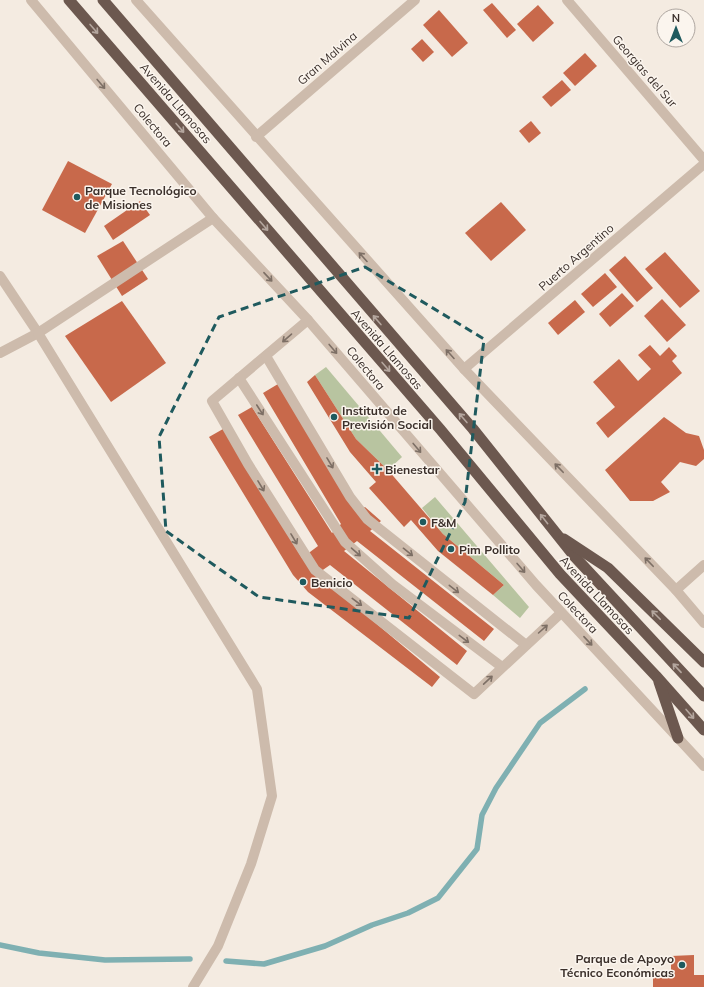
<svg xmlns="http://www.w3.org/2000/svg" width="704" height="987" font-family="Mulish,sans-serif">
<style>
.green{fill:#b8c4a0}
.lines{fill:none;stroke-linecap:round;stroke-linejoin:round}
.stream{stroke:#7fb0b2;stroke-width:5.5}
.building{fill:#c8694b}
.service{stroke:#cdbbac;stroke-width:10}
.minor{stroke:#cdbbac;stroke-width:10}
.trunk{stroke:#6c584f;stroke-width:11}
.oneway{stroke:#b4a69e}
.oneway2{stroke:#7d6f65}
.marked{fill:none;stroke:#1f5a5e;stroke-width:3;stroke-dasharray:8 5;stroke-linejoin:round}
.poi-dot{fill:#1f5a5e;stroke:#fbf5ee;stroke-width:1.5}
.labels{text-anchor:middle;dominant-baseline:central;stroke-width:3;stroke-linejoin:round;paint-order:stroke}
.street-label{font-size:12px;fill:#3b302b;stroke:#fbf5ee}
.poi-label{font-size:12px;font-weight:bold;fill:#3b302b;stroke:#fbf5ee;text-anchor:start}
</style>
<rect width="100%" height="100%" fill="#f4ebe1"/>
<g class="green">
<polygon points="326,367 402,457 388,470 356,439 315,375"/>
<polygon points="435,497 529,607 520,618 493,595 504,585 443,534 422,508"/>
</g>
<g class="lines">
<g class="stream">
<polyline points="0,945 39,953 105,960 190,959"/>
<polyline points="226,961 264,964 325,946 372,925 408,913 438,898 477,849 482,815 496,788 540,723 585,689"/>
</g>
</g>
<g class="building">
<polygon points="492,3 516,30 507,38 483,10"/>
<polygon points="538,5 554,23 533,42 517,24"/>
<polygon points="439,10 468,43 452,57 423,25"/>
<polygon points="422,39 434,52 423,62 411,49"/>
<polygon points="585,53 597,66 575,86 563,73"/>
<polygon points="562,80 571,90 551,107 542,97"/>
<polygon points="531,121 541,133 529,143 519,131"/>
<polygon points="68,161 112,184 85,233 42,210"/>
<polygon points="140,201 150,215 113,240 104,226"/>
<polygon points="501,202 526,230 491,261 465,233"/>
<polygon points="123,241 148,279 122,296 97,256"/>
<polygon points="665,252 700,291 680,308 645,269"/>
<polygon points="625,256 653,288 637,302 609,270"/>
<polygon points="605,273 617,287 593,307 581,294"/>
<polygon points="622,293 634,306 610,327 599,314"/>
<polygon points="662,299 686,325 667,342 644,316"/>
<polygon points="575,300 585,312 558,335 548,323"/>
<polygon points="122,301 166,363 111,402 65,336"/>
<polygon points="650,345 660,356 669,347 677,356 672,361 682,373 608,438 596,423 615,407 593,382 619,359 638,381 651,369 638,355"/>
<polygon points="315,375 356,439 388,470 443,534 504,585 493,595 438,551 411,520 404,527 369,488 376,482 350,452 307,382"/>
<polygon points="278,384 356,512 365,507 381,521 370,531 494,629 484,641 357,541 344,551 467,651 457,665 330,565 317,574 440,677 432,687 308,592 293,575 209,437 223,429 302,558 318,546 238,415 252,407 332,533 341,524 263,393"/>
<polygon points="664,417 686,433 699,436 704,450 704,459 696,466 680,462 661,482 670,492 653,501 630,501 605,470"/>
<polygon points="694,955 694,975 704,975 704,987 653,987 653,974 671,974 671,956"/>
</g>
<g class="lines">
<g class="service">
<polyline points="0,276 38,333 213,218"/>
<polyline points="308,320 212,401 248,464 315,570 474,694 561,613"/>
<polyline points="0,353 38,333"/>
<polyline points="266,356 350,497 367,519 526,645"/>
<polyline points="239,378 345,542 392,584 502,667"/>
</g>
<g class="minor">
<polyline points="31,0 213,218 308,320 536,585 704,766"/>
<polyline points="136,0 464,369 676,590 704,623"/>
<polyline points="567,0 704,160"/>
<polyline points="256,137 415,0"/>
<polyline points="38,333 257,689 272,796 251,864 218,946 193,987"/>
<polyline points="464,369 704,164"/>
<polyline points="676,590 704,565"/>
</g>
<g class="trunk">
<polyline points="69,0 440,429 560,574 656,676 704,730"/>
<polyline points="103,0 473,429 575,557 704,696"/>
<polyline points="564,539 608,568 704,662"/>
<polyline points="659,682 678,738"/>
</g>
</g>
<defs><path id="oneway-shaft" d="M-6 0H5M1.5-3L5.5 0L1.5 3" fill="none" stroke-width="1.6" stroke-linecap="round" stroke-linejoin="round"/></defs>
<g class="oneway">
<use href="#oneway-shaft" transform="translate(94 29) rotate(49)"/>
<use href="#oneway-shaft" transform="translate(180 128) rotate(49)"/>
<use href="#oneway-shaft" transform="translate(264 226) rotate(49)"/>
<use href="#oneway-shaft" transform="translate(377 320) rotate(-131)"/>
<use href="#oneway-shaft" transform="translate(386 367) rotate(49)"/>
<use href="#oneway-shaft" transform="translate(463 418) rotate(-131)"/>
<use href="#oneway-shaft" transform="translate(544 519) rotate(-128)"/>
<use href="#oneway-shaft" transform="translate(656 615) rotate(-135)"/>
<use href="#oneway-shaft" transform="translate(677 668) rotate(-133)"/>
<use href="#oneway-shaft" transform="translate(690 714) rotate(49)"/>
</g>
<g class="oneway2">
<use href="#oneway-shaft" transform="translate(101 84) rotate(50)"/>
<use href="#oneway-shaft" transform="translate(363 257) rotate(-132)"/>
<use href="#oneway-shaft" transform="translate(268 277) rotate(47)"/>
<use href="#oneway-shaft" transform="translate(287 338) rotate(139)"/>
<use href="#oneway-shaft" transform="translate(333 349) rotate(50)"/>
<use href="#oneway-shaft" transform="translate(450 354) rotate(-132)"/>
<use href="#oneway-shaft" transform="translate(260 410) rotate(57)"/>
<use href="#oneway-shaft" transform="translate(417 448) rotate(50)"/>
<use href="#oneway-shaft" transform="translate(330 463) rotate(59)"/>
<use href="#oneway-shaft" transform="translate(559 468) rotate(-134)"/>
<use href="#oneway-shaft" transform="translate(261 486) rotate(59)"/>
<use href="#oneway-shaft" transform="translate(294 539) rotate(59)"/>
<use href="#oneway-shaft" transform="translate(356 552) rotate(41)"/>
<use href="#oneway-shaft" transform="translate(408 552) rotate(39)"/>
<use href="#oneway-shaft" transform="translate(649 562) rotate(-134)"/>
<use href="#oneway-shaft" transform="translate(521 568) rotate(49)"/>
<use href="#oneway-shaft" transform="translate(454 589) rotate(38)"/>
<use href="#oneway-shaft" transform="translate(357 602) rotate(37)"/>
<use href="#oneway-shaft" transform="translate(543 629) rotate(-42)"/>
<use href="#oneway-shaft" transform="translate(464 639) rotate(37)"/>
<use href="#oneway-shaft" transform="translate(588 641) rotate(47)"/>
<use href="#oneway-shaft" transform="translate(488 680) rotate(-43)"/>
</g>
<path class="marked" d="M365,267l119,72 -19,163 -56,116 -150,-21 -93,-66 -7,-94 60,-120z"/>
<g class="poi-dot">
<circle cx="77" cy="197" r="4"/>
<circle cx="334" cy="417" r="4"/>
<path d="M375 463h4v4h4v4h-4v4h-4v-4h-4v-4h4z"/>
<circle cx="423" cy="522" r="4"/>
<circle cx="451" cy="549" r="4"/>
<circle cx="303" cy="582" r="4"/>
<circle cx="682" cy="965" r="4"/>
</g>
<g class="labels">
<g class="street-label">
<text transform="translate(327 58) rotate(-41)">Gran Malvina</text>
<text transform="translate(645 71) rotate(49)">Georgias del Sur</text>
<text transform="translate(176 103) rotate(49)">Avenida Llamosas</text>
<text transform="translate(153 125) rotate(50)">Colectora</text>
<text transform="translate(576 257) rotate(-41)">Puerto Argentino</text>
<text transform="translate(387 349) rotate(49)">Avenida Llamosas</text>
<text transform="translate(366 368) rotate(50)">Colectora</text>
<text transform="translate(597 595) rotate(47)">Avenida Llamosas</text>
<text transform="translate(578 612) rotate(47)">Colectora</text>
</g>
<g class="poi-label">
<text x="85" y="190">Parque Tecnológico<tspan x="85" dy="14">de Misiones</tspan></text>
<text x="342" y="410">Instituto de<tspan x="342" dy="14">Previsión Social</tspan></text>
<text x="385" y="469">Bienestar</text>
<text x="431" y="522">F&amp;M</text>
<text x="459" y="549">Pim Pollito</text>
<text x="311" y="582">Benicio</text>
<text x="674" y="958" text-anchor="end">Parque de Apoyo<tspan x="674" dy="14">Técnico Económicas</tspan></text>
</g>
</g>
<g transform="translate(676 28)"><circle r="19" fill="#fbf5ee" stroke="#aea6a0"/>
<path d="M0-3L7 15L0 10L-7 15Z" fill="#1f5a5e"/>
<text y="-6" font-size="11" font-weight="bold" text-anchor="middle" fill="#3b302b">N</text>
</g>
</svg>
